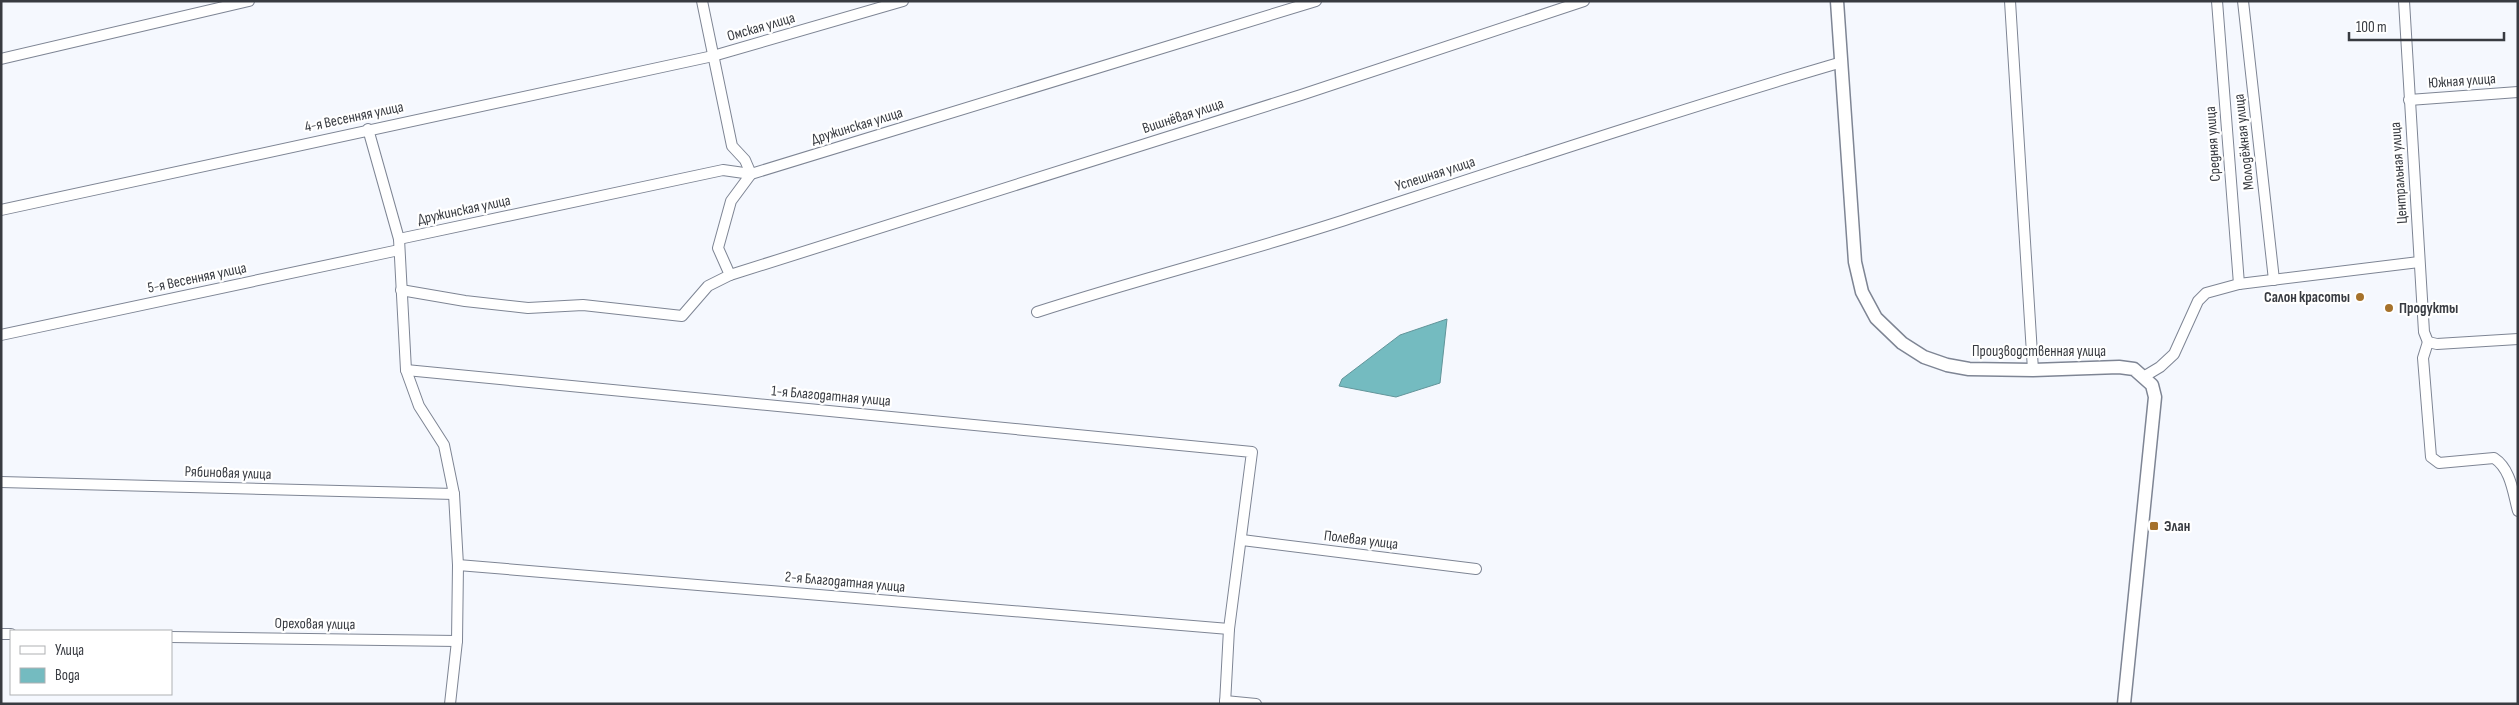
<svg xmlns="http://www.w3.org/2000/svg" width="2519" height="705" font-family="'Sofia Sans Condensed',sans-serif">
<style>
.water{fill:#74bbc0;stroke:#62959a}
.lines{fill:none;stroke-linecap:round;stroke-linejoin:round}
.minor-casing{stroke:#7e8594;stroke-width:12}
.tertiary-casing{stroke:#7e8594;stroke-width:15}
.minor{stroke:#fff;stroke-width:10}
.tertiary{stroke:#fff;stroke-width:12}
.poi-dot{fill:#a6722b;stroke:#fff;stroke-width:2}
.labels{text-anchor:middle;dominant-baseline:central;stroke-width:4.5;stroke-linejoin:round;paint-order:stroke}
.street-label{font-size:15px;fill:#383b41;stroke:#fff}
.poi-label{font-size:15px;font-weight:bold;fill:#383b41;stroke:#fff;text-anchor:start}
</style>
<rect width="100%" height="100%" fill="#f5f8fe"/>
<polygon class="water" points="1447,319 1440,383 1396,397 1339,386 1342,379 1400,335"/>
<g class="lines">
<g class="minor-casing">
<g id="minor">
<polyline points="2010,1 2033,370"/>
<polyline points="2217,1 2239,284"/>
<polyline points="2243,1 2274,280"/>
<polyline points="2404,1 2424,332 2428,342"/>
<polyline points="1,59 249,1"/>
<polyline points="2409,100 2518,92"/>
<polyline points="368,129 399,239 406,370 419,406 444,445 454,494 458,565 457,641 450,704"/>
<polyline points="1,210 713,56 903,1"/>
<polyline points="399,239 723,170 751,174 1316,1"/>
<polyline points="730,275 1301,95 1584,1"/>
<polyline points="401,290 465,301 528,308 583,305 682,316 708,286 730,275 718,248 731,201 751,174 745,160 732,146 702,1"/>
<path d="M1037,312c102,-33 206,-59 308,-92 165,-54 330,-109 497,-158"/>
<polyline points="1,335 399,250"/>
<path d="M2428,342l-5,16 8,99 8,6 55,-5c17,11 19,35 24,53"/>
<polyline points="2428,342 2437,344 2518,339"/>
<polyline points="406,370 1252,452 1229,629 1225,704"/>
<polyline points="2145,376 2160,367 2174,354 2198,301 2206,293 2239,284 2419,262"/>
<polyline points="1,482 454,494"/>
<polyline points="1242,540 1476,569"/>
<polyline points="458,565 1229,629"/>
<polyline points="1,634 11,634"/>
<polyline points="171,637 457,641"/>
<polyline points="1225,701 1256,704"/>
</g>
</g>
<g class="tertiary-casing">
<polyline id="tertiary" points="1837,1 1855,262 1862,292 1876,318 1902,343 1924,357 1947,365 1969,369 2033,370 2119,367 2134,369 2152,385 2155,397 2124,704"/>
</g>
<use href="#minor" class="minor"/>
<use href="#tertiary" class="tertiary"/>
</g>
<g class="poi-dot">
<circle cx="2360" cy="297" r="5"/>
<circle cx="2389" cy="308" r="5"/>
<rect x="2149" y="521" width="10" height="10" rx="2.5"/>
</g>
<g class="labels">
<g class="street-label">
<text transform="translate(761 27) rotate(-16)">Омская улица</text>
<text transform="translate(2462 81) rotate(-4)">Южная улица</text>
<text transform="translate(1183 116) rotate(-18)">Вишнёвая улица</text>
<text transform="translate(354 117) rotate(-12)">4-я Весенняя улица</text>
<text transform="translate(857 126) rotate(-17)">Дружинская улица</text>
<text transform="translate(2244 142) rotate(-96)">Молодёжная улица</text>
<text transform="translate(2213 144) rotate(-94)">Средняя улица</text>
<text transform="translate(2399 173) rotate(-94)">Центральная улица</text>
<text transform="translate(1435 174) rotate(-18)">Успешная улица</text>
<text transform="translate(464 210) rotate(-12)">Дружинская улица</text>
<text transform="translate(197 278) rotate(-12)">5-я Весенняя улица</text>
<text x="2039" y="351">Производственная улица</text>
<text transform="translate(831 396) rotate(5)">1-я Благодатная улица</text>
<text transform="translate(228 473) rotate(2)">Рябиновая улица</text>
<text transform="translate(1361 540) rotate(7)">Полевая улица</text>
<text transform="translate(845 582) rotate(5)">2-я Благодатная улица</text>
<text transform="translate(315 624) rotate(1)">Ореховая улица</text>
</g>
<g class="poi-label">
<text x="2350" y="297" text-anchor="end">Салон красоты</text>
<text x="2399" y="308">Продукты</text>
<text x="2164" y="526">Элан</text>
</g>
</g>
<rect width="2519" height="705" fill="none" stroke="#383b41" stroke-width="5"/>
<rect x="10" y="630" width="162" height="65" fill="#ffffff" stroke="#afb1b3"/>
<rect x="20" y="646" width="25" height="8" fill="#ffffff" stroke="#afb1b3"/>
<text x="55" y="655" font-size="15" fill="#383b41">Улица</text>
<rect x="20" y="668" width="25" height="15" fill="#74bbc0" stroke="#afb1b3"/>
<text x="55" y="680" font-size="15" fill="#383b41">Вода</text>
<path d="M2349 32v8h155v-8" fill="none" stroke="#383b41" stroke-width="2.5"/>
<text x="2356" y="32" font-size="15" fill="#383b41" stroke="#ffffff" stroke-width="4" paint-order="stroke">100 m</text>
</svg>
